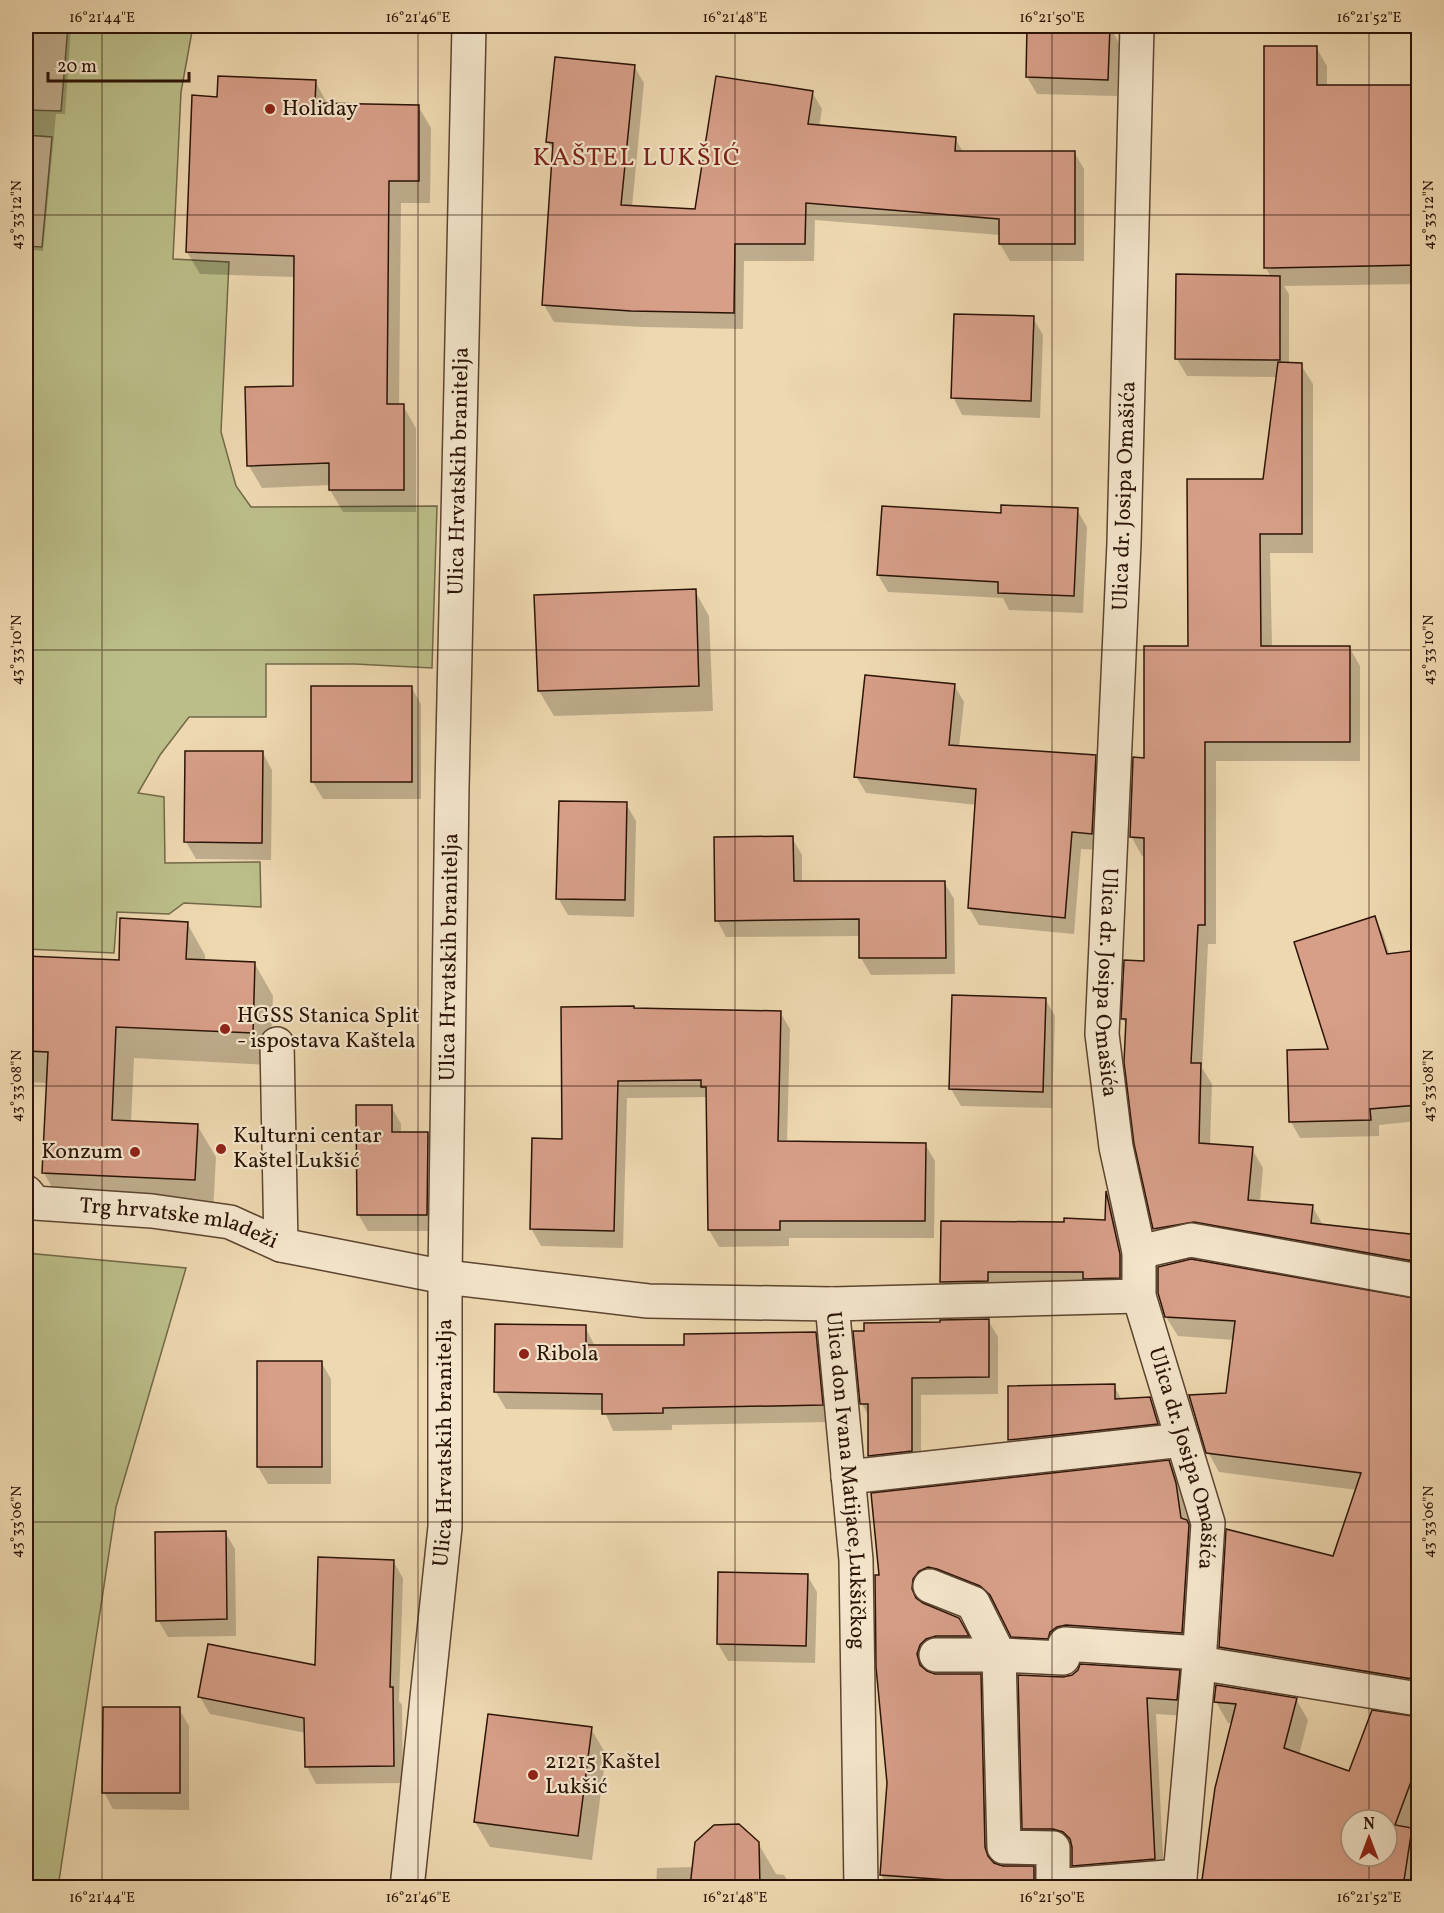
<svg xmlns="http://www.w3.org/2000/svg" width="1444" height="1913" font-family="Vollkorn,serif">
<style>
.green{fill:#bbbe89;stroke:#736848;stroke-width:1.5}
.shadow{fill:#0003;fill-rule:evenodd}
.building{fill:#d79e88;stroke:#2b1306;stroke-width:1.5;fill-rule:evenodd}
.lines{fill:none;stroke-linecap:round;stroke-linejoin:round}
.minor-casing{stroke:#5c4430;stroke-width:36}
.minor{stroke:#f4e6cc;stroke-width:33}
.ticks{fill:none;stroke:#2b1306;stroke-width:1.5;stroke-opacity:0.45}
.poi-dot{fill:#8f2418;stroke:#f4e6cc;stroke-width:2}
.labels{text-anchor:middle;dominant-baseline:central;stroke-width:4.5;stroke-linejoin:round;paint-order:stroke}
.poi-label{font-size:22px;fill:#2b1306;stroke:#f4e6cc;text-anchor:start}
.street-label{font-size:22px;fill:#2b1306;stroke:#f4e6cc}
.quarter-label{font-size:26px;letter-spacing:1.5px;fill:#7a1f14;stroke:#f4e6cc}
.neatline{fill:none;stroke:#2b1306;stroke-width:2}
.ticks-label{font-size:15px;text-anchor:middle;fill:#2b1306}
</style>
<rect width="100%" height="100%" fill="#eed8b0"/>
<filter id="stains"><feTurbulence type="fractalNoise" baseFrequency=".00333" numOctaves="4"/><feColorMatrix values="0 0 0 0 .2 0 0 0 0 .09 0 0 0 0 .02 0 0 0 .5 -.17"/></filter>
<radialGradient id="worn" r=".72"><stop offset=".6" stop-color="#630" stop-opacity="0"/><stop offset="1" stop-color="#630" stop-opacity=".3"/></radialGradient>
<g class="green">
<polygon points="68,26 193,26 181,92 173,259 229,262 221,432 236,486 251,507 437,506 432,668 355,664 266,664 266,717 189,717 160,755 138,793 164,797 165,863 260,862 261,907 184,903 169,914 117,912 114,953 26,949 26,525 32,459 26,458 26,246 42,247 52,137 26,135 26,110 61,111"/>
<polygon points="26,1253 186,1268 116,1507 58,1887 26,1887"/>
</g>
<g class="shadow">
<polygon points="26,26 71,26 65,114 56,114 43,251 26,249"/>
<polygon points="1029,26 1109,26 1119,43 1117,96 1037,94 1027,77"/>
<polygon points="1316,47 1327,66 1327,87 1418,87 1418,284 1284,286 1289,294 1289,364 1301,365 1313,384 1313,553 1270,553 1272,647 1349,647 1360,666 1360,761 1216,761 1216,944 1208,944 1202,1068 1212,1084 1210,1145 1252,1149 1263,1168 1260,1202 1312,1206 1323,1225 1418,1236 1418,1279 1166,1248 1155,1229 1136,1144 1127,1026 1123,1019 1145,962 1145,856 1142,856 1131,836 1145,759 1190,647 1265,480 1278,377 1187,376 1177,359 1178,275 1271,277 1266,268"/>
<polygon points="634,66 644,83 632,207 697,211 812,92 822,109 819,127 955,138 963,152 1074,152 1084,169 1084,261 1010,261 1000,244 1000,235 815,220 814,261 744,261 743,329 642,327 554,322 544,305 554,152 548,142"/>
<polygon points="315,81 328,105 418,106 431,128 430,203 401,203 399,406 403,406 416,428 416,512 343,512 330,490 330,485 262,488 249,466 294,387 295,277 200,274 187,252 218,98"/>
<polygon points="1033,318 1043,335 1040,418 962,415 953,397"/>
<polygon points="1077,510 1087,527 1083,613 1009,610 1003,598 888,592 878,575 1002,515"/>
<polygon points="695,591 709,616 713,711 554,716 539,691"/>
<polygon points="954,685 964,702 959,747 1095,756 1105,773 1101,850 1081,849 1074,934 979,925 969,908 977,805 866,793 856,776"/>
<polygon points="411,687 421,704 421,799 323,799 313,782"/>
<polygon points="263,753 272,770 271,860 196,859 186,842"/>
<polygon points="626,804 636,821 634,917 568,915 558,898"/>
<polygon points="792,838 802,855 802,882 944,882 954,899 955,974 871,975 861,958 861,936 726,937 717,920"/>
<polygon points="1374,918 1383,934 1418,1045 1418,1121 1379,1125 1379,1136 1300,1138 1291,1122 1330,1050"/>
<polygon points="187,923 205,955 205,962 255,964 273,996 270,1065 134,1058 131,1122 197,1125 216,1157 213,1212 62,1205 44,1173 48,1083 26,1082 26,957 120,962"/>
<polygon points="1045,999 1055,1016 1052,1108 961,1106 951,1089"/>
<polygon points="634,1009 780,1012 790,1029 787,1143 925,1144 935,1161 934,1238 789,1238 789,1246 719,1247 709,1230 708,1097 627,1098 623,1248 541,1246 531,1228 564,1140"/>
<polygon points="391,1106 401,1124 401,1133 427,1133 437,1150 436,1231 368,1231 358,1214"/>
<polygon points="1108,1196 1114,1207 1128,1270 1128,1292 950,1297 942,1282 942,1223 1066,1224 1107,1221"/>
<polygon points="1418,1301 1418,1685 1232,1666 1220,1647 1334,1557 1357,1490 1219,1472 1208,1452 1228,1395 1234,1340 1178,1336 1166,1317"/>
<polygon points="988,1320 998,1337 998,1394 921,1395 921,1468 879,1472 869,1456 869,1417 862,1404 941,1323"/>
<polygon points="585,1327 595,1346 685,1346 815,1333 825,1350 831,1422 672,1425 672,1430 613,1431 604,1410 506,1409 496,1392"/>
<polygon points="321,1362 331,1379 331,1484 268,1484 258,1467"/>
<polygon points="1114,1386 1122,1400 1149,1399 1158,1415 1166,1439 1019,1456 1010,1440 1009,1387"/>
<polygon points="1169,1462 1181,1483 1187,1505 1191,1528 1199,1542 1193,1653 1024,1657 1001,1613 993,1606 950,1589 924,1601 923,1605 958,1619 971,1640 931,1666 929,1674 980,1675 992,1696 996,1865 1033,1868 1045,1888 884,1888 884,1880 881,1875 888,1783 877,1577"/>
<polygon points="225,1532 235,1549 236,1636 168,1637 158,1620"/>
<polygon points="393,1561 403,1578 399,1701 402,1705 403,1783 316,1784 307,1767 306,1733 210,1714 200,1697 316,1667"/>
<polygon points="807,1575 817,1592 815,1663 728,1661 718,1644"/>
<polygon points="1179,1672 1188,1689 1186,1716 1156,1714 1164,1876 1083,1882 1073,1865 1073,1849 1064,1846 1034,1845 1024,1828 1063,1678"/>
<path d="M1296,1699l12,21 -9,35 51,18 68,-47v86l-1,6h1v70h-216l15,-100 16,-65h-5l-12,-21zM1351,1820h36v36h-36z"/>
<polygon points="179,1709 189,1726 189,1810 113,1809 104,1792"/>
<polygon points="591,1729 606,1754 592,1860 490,1847 475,1822"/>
<polygon points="758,1843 776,1874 784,1875 792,1888 656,1888 657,1868 694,1867"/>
</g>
<g class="building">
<polygon points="1027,26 1110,26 1108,80 1026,77"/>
<polygon points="1264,46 1317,46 1317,85 1419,85 1419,265 1264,268"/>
<polygon points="555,57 635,65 621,205 695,209 716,76 813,91 808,124 956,137 955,151 1075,151 1075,244 999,244 999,219 806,203 805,244 735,244 734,313 631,311 542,305 553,143 546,142"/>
<polygon points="218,76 316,80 315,103 419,105 419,181 389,181 387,404 404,404 404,490 329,490 329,463 247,466 245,387 293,386 294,256 186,252 192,95 217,97"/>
<polygon points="1176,274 1280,276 1280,360 1175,359"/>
<polygon points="954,314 1034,316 1031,401 951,398"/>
<polygon points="1278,362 1302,363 1302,534 1260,534 1261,646 1350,646 1350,742 1205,742 1205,925 1198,925 1191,1063 1201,1063 1199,1143 1253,1147 1248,1200 1313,1205 1311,1223 1419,1235 1419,1262 1194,1222 1153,1229 1134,1144 1124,1062 1126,1019 1121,1019 1124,960 1144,961 1144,838 1130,837 1133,757 1144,758 1144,646 1188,646 1187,479 1263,479"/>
<polygon points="1001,505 1078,508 1074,596 998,593 998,582 877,575 882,506 1001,513"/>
<polygon points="696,589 699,686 538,691 534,595"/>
<polygon points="865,675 955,684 949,745 1096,755 1092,834 1072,832 1065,918 968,908 976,789 854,777"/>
<rect x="311" y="686" width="101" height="96"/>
<polygon points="185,751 263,751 262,843 184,842"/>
<polygon points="559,801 627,802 625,900 556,899"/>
<polygon points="793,836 794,881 945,881 946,958 859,958 859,919 715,921 714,837"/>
<polygon points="1375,916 1387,954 1419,950 1419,1105 1370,1109 1371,1120 1289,1122 1287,1050 1328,1049 1294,942"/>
<polygon points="120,918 188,922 186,959 255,962 253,1033 116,1027 112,1120 198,1124 195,1180 42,1173 48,1052 26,1051 26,956 119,960"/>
<polygon points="952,995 1046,998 1043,1092 949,1089"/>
<polygon points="634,1006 634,1008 781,1011 778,1141 926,1143 925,1221 780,1221 780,1230 708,1230 706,1087 701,1087 701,1080 618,1081 614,1231 530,1229 532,1138 562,1139 561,1007"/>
<polygon points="356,1105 392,1105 392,1132 428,1132 427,1215 357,1215"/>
<polygon points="1106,1191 1120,1254 1120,1278 1083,1279 1083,1272 988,1272 988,1281 940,1282 941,1221 1064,1222 1064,1218 1105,1220"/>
<polygon points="1191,1259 1419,1299 1419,1680 1219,1647 1226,1529 1333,1556 1361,1473 1206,1453 1189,1395 1226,1393 1235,1321 1165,1317 1158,1293 1158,1267"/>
<polygon points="989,1319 989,1377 912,1378 912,1451 868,1456 868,1404 860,1404 853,1331 864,1331 864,1323 940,1322 940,1320"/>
<polygon points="495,1324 586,1325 586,1345 684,1345 684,1334 816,1332 823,1405 663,1408 663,1413 602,1414 602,1394 494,1392"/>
<rect x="257" y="1361" width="65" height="106"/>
<polygon points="1115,1384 1115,1399 1150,1397 1158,1424 1008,1440 1008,1386"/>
<polygon points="1169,1460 1176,1483 1181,1518 1187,1520 1189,1525 1182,1633 1066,1625 1057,1627 1050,1632 1048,1639 1011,1637 990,1595 980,1586 937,1569 928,1567 919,1571 913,1579 912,1589 916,1598 923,1603 959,1618 969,1636 936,1636 926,1639 920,1645 917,1654 920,1665 927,1671 935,1674 981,1674 985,1847 988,1856 994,1863 1003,1866 1034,1866 1034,1887 962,1887 962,1881 880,1875 887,1783 876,1667 875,1575 879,1575 871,1493"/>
<polygon points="226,1531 227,1619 156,1621 155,1532"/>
<polygon points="318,1557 394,1560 390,1687 393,1687 394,1766 305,1767 304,1718 198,1697 208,1644 315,1665"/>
<polygon points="718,1572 808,1574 806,1646 717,1644"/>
<polygon points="1080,1664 1180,1670 1177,1700 1147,1698 1155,1859 1072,1866 1072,1847 1070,1839 1063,1832 1053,1829 1022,1829 1018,1675 1063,1677 1072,1675 1078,1670"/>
<path d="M1216,1685l81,13 -13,50 65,23 23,-61 47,7v43l-24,65 17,3 -9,59h-202l14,-99 21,-84 -22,-2zM1351,1820h36v36h-36z"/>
<polygon points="103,1707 180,1707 180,1793 102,1793"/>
<polygon points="488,1714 592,1727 578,1836 474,1822"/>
<polygon points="739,1824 759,1842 760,1887 690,1887 695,1842 714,1825"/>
</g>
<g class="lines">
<g class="minor-casing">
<g id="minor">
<path id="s1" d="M1137,26l-13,517 -22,491 14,113 23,105v44l69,227 -9,140 -20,225"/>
<polyline points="277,1044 281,1245"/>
<path id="s2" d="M26,1192l9,11 117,8 78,11 51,23 164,32 203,24 184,3 307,-8"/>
<polyline points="1139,1252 1191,1240 1418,1281"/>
<path id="s3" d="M832,1304l24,256 5,328"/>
<polyline points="848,1477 1183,1440"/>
<polyline points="930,1586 973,1603 999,1655 1004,1847 1053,1848 1053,1888"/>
<polyline points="936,1655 999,1655 1063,1658 1065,1644 1200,1653"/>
<polyline points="1199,1663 1418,1699"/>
<polyline points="1053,1886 1180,1876"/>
<path id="s4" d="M407,1888l38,-361v-250l7,-490 17,-761"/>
</g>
</g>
<use href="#minor" class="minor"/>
</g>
<path class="ticks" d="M102,26v1862M418,26v1862M735,26v1862M1052,26v1862M1369,26v1794M26,215h1392M26,650h1392M26,1086h1392M26,1522h1392M1369,1856v32"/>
<g class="poi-dot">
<circle cx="270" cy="109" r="6"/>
<circle cx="225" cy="1029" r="6"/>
<circle cx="221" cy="1149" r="6"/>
<circle cx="135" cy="1152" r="6"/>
<circle cx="524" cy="1354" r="6"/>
<circle cx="533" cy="1775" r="6"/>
</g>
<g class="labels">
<g class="poi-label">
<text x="282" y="109">Holiday</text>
<text x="237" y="1016">HGSS Stanica Split<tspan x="237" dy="25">- ispostava Kaštela</tspan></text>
<text x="233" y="1136">Kulturni centar<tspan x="233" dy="25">Kaštel Lukšić</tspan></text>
<text x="123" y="1152" text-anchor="end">Konzum</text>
<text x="536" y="1354">Ribola</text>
<text x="545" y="1762">21215 Kaštel<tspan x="545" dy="25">Lukšić</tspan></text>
</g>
<g class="street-label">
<text stroke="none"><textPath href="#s4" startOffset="1419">Ulica Hrvatskih branitelja</textPath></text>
<text transform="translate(1125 496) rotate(-88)">Ulica dr. Josipa Omašića</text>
<text stroke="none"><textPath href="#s4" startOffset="933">Ulica Hrvatskih branitelja</textPath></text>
<text stroke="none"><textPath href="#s1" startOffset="957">Ulica dr. Josipa Omašića</textPath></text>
<text stroke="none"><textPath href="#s2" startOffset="160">Trg hrvatske mladeži</textPath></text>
<text stroke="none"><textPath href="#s4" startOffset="447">Ulica Hrvatskih branitelja</textPath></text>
<text stroke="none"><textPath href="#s1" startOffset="1443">Ulica dr. Josipa Omašića</textPath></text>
<text stroke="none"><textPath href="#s3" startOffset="177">Ulica don Ivana Matijace,Lukšičkog</textPath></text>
</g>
<g class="quarter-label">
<text x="637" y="158">KAŠTEL LUKŠIĆ</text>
</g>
</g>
<rect width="1444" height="1913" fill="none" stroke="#eed8b0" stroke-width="66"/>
<g transform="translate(1369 1838)"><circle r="28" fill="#f4e6cc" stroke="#a4927d" stroke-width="1.5"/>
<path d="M0-4.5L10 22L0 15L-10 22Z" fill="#8f2418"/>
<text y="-9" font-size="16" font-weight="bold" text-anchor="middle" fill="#2b1306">N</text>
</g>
<path d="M48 72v9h141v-9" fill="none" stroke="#2b1306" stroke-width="3"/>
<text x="57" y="72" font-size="18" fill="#2b1306" stroke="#f4e6cc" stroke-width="4.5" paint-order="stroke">20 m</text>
<rect x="33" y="33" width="1378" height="1847" class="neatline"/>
<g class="ticks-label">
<text x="102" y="22">16°21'44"E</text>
<text x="418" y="22">16°21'46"E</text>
<text x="735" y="22">16°21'48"E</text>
<text x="1052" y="22">16°21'50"E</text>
<text x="1369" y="22">16°21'52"E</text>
<text transform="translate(16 215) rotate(-90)" y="5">43°33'12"N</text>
<text transform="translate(1428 215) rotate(-90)" y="5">43°33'12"N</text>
<text transform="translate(16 650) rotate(-90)" y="5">43°33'10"N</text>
<text transform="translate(1428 650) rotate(-90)" y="5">43°33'10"N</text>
<text transform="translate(16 1086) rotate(-90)" y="5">43°33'08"N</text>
<text transform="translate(1428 1086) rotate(-90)" y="5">43°33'08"N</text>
<text transform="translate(16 1522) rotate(-90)" y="5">43°33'06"N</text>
<text transform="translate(1428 1522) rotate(-90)" y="5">43°33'06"N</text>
<text x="102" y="1902">16°21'44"E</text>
<text x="418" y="1902">16°21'46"E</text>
<text x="735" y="1902">16°21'48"E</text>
<text x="1052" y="1902">16°21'50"E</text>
<text x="1369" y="1902">16°21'52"E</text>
</g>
<rect width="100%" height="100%" filter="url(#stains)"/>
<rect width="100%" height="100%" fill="url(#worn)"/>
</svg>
